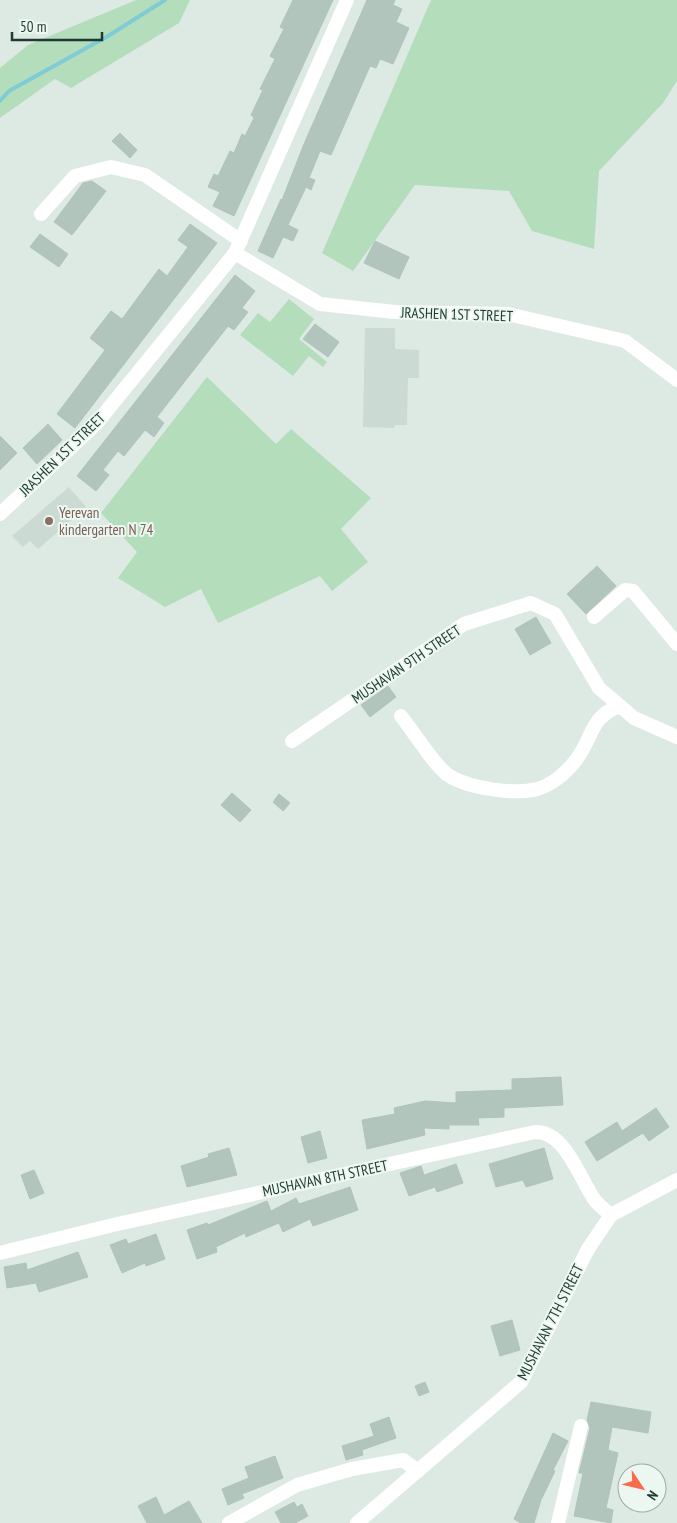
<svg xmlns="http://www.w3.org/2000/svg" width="677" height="1523" font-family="'PT Sans Narrow',sans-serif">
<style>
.built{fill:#cbdad2}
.green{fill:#b4ddbc}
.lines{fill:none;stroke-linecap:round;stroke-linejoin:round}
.stream{stroke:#80ccd4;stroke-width:4}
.building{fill:#b2c5bc;stroke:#afc4ba}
.minor{stroke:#fff;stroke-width:14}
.education-dot{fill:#8d6e63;stroke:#edf7f1;stroke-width:2}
.labels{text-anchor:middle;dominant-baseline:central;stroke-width:4;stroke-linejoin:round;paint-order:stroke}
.street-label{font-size:15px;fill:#1e3a31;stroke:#edf7f1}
.education-label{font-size:15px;fill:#785e54;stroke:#edf7f1;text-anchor:start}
</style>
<rect width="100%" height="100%" fill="#ddeae3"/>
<g class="built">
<polygon points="365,328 395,328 395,349 419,350 419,378 408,378 407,425 395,425 394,428 363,427"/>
<polygon points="69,487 86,507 38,549 30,541 23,547 12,536"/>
</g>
<g class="green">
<polygon points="136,0 190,0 179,23 71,88 55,79 0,118 0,68 28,45"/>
<polygon points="431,0 677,0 677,81 663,103 599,171 594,249 532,231 509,191 415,185 353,271 322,253"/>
<polygon points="289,299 314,319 299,339 327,362 323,367 309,356 293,376 240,335 258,313 270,322"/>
<polygon points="207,377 276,444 291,429 371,498 341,529 368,562 332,591 320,576 218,623 201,589 165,607 118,578 137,552 101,513"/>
</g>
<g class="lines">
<polyline class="stream" points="0,101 9,91 108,36 165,0"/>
</g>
<g class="building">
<polygon points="293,0 333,0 234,216 213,206 220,192 208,187 214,174 218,176 230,151 234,153 242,134 245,136 254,118 251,115 263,90 260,89 275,59 270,56 284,29 280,27"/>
<polygon points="367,0 395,0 393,5 402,9 396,22 409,28 393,64 380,59 376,68 370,66 331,155 320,151 309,178 315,180 311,190 306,187 288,225 298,230 293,241 283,237 273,258 258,251 281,199 282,200 304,144"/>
<polygon points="120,133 137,150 130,158 112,141"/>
<polygon points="92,181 106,191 72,235 54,222 83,183"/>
<polygon points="190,224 217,243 75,428 57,414 105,350 90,338 111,311 122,319 159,269 167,276 188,247 178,240"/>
<polygon points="40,234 68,254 59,267 30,247"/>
<polygon points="375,241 409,257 399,279 364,263"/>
<polygon points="235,275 255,291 242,308 248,312 234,330 228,326 157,417 164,423 154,437 145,430 124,456 118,451 103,470 109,475 96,491 77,476"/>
<polygon points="315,324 339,342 328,357 303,339"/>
<polygon points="48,424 62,440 37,464 23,448"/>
<polygon points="0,436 17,453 0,470"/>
<polygon points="597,566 616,586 586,614 567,594"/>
<polygon points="536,617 551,643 530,655 515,629"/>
<polygon points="388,686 396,697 370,717 361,705"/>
<polygon points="232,793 251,810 240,822 221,805"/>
<polygon points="279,794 290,803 283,811 273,802"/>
<polygon points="561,1077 563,1105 504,1108 504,1117 478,1118 479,1125 449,1125 449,1129 424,1128 425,1135 367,1149 362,1120 395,1114 394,1108 425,1101 456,1103 456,1092 512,1090 512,1079"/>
<polygon points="656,1108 669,1127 649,1141 643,1133 597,1161 585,1142 617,1122 622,1131"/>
<polygon points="320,1131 327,1158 308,1163 301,1137"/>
<polygon points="229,1148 237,1175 187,1187 181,1166 209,1157 208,1154"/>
<polygon points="544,1148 553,1179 526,1187 523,1180 496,1187 489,1164"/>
<polygon points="456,1164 463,1183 437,1192 435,1187 409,1196 400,1173 421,1166 424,1175"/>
<polygon points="34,1170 44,1193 30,1199 21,1175"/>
<polygon points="350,1187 358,1210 313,1226 310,1219 283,1232 279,1223 246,1237 245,1233 216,1247 217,1252 197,1259 187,1230 207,1223 208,1225 267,1201 271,1211 296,1198 299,1204"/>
<polygon points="156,1234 165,1259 146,1266 145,1263 122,1273 110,1245 126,1239 128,1244"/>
<polygon points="78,1252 88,1277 39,1292 36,1283 7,1288 4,1267 26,1263 27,1270"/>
<polygon points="512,1320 520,1350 500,1356 491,1326"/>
<polygon points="425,1382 429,1392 419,1396 415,1386"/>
<polygon points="591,1402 651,1412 648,1433 612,1427 608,1450 618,1453 606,1508 613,1510 611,1523 574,1516 583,1473 579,1473 590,1428 587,1420"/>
<polygon points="389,1417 396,1438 362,1450 363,1455 346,1460 342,1446 374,1436 370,1424"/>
<polygon points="553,1433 568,1441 553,1470 555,1471 541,1500 534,1523 521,1523 514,1519"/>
<polygon points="275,1456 283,1478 242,1494 244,1498 228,1505 222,1489 249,1478 245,1467"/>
<polygon points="156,1497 164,1515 189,1501 202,1523 147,1523 138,1506"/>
<polygon points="294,1502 297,1507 302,1504 308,1516 295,1523 281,1523 275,1512"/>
</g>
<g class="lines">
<g class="minor">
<polyline points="41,214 75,176 111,167 145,175 241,241"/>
<polyline points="235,253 320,304 395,312 508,314 625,341 677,380"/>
<polyline points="0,514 96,424 235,253 347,0"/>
<polyline points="594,617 625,590 633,591 677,644"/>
<path d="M401,716c12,15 33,49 47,59 19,13 63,19 85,15 17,-3 33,-17 43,-30 17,-22 14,-44 44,-54"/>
<polyline points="292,741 464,624 531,603 555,614 599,688 634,718 677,737"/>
<path d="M0,1253l113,-28 422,-93c30,-1 44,45 59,67 4,6 11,11 17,16"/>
<polyline points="229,1523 297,1485 352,1469 403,1460 418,1471"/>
<polyline points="357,1523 521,1382 588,1249 611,1215 677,1180"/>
<polyline points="558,1523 581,1426"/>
</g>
</g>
<circle class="education-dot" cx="49" cy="521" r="5"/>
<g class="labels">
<g class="street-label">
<text transform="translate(457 314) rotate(2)">JRASHEN 1ST STREET</text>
<text transform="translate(62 454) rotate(-44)">JRASHEN 1ST STREET</text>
<text transform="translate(406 664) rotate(-34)">MUSHAVAN 9TH STREET</text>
<text transform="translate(325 1178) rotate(-12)">MUSHAVAN 8TH STREET</text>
<text transform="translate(550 1322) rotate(-63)">MUSHAVAN 7TH STREET</text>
</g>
<g class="education-label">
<text x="59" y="512">Yerevan<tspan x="59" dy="17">kindergarten N 74</tspan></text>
</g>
</g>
<g transform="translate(642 1488) rotate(125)"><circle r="24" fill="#edf7f1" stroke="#9aaba4"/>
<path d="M0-4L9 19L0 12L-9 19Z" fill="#fb6a4a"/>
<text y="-8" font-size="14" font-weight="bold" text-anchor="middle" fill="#1e3a31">N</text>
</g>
<path d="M12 32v8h90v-8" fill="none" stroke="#1e3a31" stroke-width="2.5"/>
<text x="20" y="32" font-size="15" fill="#1e3a31" stroke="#edf7f1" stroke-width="4" paint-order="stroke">50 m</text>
</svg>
